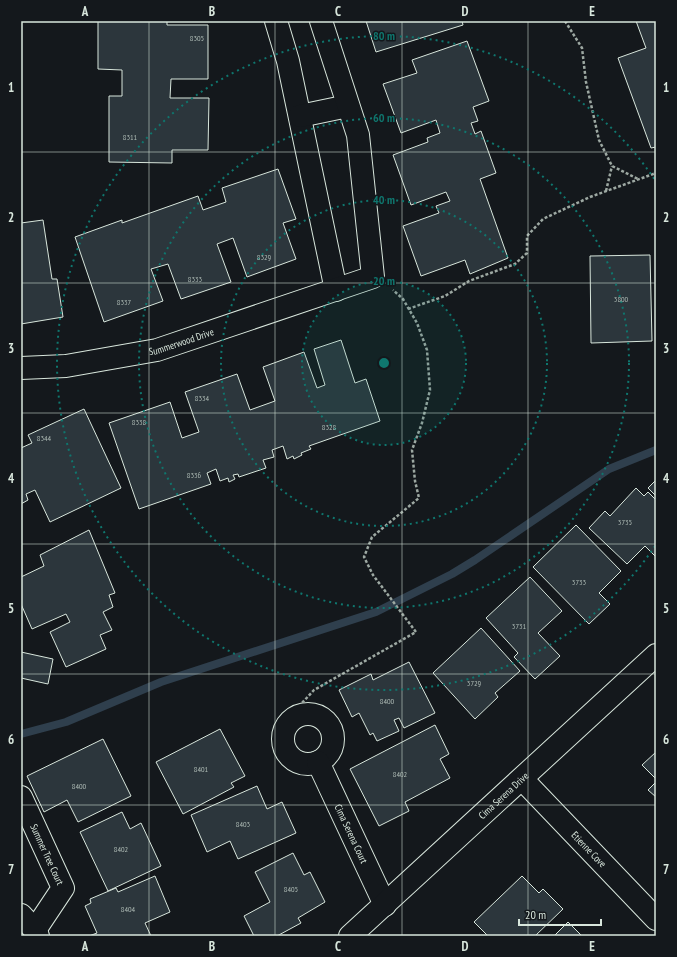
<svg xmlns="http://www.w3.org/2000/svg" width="677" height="957" font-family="'PT Sans Narrow',sans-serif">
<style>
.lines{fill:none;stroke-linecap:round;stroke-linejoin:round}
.stream{stroke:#2f3f4d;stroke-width:8}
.building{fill:#2c363c;stroke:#d8e6dc}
.minor-casing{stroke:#d8e6dc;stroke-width:24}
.path{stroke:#9da8a2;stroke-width:2.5;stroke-dasharray:3 2;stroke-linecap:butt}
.minor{stroke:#14181c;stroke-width:22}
.grid{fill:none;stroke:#d8e6dc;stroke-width:1;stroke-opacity:0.55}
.ring{fill:none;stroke:#0f766e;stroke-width:2;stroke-dasharray:2 4}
.labels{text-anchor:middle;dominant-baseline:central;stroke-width:3;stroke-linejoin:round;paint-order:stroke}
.number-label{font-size:8px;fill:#adbab4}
.street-label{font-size:10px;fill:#d8e6dc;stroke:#14181c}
.centre{fill:#0f766e;stroke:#14181c;stroke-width:2}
.ring-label{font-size:12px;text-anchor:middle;font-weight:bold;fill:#0f766e;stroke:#14181c;stroke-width:3;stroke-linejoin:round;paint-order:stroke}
.neatline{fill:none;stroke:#d8e6dc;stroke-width:1.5}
.grid-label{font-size:13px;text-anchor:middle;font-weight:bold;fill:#d8e6dc}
</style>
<rect width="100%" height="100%" fill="#14181c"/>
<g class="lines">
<polyline class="stream" points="21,734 66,722 161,682 376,612 452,574 475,560 609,469 656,450"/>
</g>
<g class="building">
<polygon points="98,21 167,21 167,25 208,25 208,79 171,79 170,98 209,98 208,150 172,150 172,163 109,162 109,96 122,96 122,70 98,69"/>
<polygon points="366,21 462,21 463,25 376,52"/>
<polygon points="636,21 656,21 656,147 651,148 618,58 646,48"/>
<polygon points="467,41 489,101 473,107 478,121 471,123 475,134 481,131 496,173 480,179 508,258 470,274 465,260 421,276 403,226 439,213 436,206 450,201 446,192 411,205 393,155 428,142 427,138 440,133 436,120 401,133 383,84 417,73 412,60"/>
<polygon points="278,169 296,219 283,223 296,259 247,277 233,238 217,244 231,282 181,299 168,264 151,269 163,301 104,322 75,237 122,220 122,223 198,196 203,210 226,202 222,188"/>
<polygon points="43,220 52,279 57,279 63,317 21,324 21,223"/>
<polygon points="650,255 652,341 591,343 590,256"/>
<polygon points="341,340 355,383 366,379 380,421 309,446 311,449 301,453 302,455 294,459 293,456 287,459 283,446 272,450 274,457 263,460 266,468 239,477 238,474 233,475 235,479 229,482 228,478 220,481 216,469 207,473 211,484 139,509 109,423 170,402 182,438 199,432 185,392 237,374 250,410 275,401 263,367 304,352 317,388 325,385 314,349"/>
<polygon points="84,409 121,488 50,522 35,490 26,494 28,500 21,504 21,448 32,443 28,435"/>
<polygon points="656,480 656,496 648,488"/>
<polygon points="636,488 644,496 648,492 656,500 656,557 645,546 627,564 589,528 605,511 610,516"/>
<polygon points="576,525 621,571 599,593 610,604 589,624 533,567"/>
<polygon points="89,530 115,593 109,595 113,607 103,612 112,630 100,635 106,649 66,667 50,632 70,622 66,614 32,629 21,604 21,577 44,566 40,555"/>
<polygon points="530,577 562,611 538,633 560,656 535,679 514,657 518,653 486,618"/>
<polygon points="481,628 520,671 495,693 498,697 475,719 433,673"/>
<polygon points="21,652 53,659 48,684 21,678"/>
<polygon points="409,662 435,713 404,728 399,718 394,720 399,731 377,741 373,733 370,735 359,713 352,717 339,690 371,674 373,680"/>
<polygon points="435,725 449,754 440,759 450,778 405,802 409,811 379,826 350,769"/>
<polygon points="220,729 245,776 231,783 234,787 183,814 156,762"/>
<polygon points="103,739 131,796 78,822 67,800 44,812 27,776"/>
<polygon points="656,752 656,779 642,765"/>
<polygon points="656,782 656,797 648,790"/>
<polygon points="257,786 267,809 282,802 296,833 238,859 230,841 207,852 191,815"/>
<polygon points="122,812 130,829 141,823 161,866 108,891 80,832"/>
<polygon points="293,853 304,875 310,872 325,902 298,918 301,923 277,936 254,936 244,916 270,902 255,872"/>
<polygon points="155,876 170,912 145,923 151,936 89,936 97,933 85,906 91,903 90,899 116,888 118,892"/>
<polygon points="522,876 539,893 543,889 563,909 535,936 488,936 474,922"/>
<polygon points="568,922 582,936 554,936"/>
</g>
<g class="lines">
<g class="minor-casing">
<g id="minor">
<polyline points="276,21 288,61 336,290"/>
<polyline points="300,116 348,106"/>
<path id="s1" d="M21,368l45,-2 91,-16 216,-73 -15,-142 -37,-114"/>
<circle cx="308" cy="739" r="25"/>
<path id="s2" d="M318,762l67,143"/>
<path id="s3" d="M522,779l134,140"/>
<path id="s4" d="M21,797l42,91 -28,42"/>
<polyline points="21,915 35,930 38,936"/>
<path id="s5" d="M350,936l306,-281"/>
</g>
</g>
<g class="path">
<polyline points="565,21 582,48 586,82 599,140 612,166 638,179"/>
<polyline points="606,191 612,166"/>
<polyline points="408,309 445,296 469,281 515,264 527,253 527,236 543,219 590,197 656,173"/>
<polyline points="297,717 302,703 314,690 416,632 373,575 364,557 372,537 419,498 415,481 412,450 422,423 430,390 427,350 417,323 403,299 393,290"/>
</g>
<use href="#minor" class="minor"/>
</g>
<path class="grid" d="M149,21v915M275,21v915M402,21v915M528,21v915M21,152h635M21,283h635M21,413h635M21,544h635M21,674h635M21,805h635"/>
<circle cx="384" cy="363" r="82" fill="#0f766e" fill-opacity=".12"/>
<g class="ring">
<circle cx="384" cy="363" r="82"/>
<circle cx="384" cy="363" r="163"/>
<circle cx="384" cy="363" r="245"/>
<path d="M655 546A327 327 0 1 1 655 180"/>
</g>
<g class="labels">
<g class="number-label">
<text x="197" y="38">8305</text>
<text x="130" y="137">8311</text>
<text x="264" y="257">8329</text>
<text x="195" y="279">8333</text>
<text x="621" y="299">3800</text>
<text x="124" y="302">8337</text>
<text x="202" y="398">8334</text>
<text x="139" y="422">8338</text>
<text x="329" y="427">8328</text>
<text x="44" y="438">8344</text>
<text x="194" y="475">8336</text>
<text x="625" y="522">3735</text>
<text x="579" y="582">3733</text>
<text x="519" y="626">3731</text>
<text x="474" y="683">3729</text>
<text x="387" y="701">8400</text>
<text x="201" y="769">8401</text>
<text x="400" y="774">8402</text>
<text x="79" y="786">8400</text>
<text x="243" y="824">8403</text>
<text x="121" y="849">8402</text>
<text x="291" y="889">8405</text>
<text x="128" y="909">8404</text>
</g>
<g class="street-label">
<text stroke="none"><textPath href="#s1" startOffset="163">Summerwood Drive</textPath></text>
<text stroke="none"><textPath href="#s5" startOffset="208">Cima Serena Drive</textPath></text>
<text stroke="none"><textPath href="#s2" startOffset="79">Cima Serena Court</textPath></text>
<text stroke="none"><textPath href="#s3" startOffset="97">Etienne Cove</textPath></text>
<text stroke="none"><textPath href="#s4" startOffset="63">Summer Tree Court</textPath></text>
</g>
</g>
<circle cx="384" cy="363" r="6" class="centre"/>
<g class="ring-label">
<text x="384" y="40">80 m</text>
<text x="384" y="122">60 m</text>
<text x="384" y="204">40 m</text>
<text x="384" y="285">20 m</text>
</g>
<rect width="677" height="957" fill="none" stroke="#14181c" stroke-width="44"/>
<path d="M519 919v6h82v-6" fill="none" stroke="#d8e6dc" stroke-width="2"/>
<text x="525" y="919" font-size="12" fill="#d8e6dc" stroke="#14181c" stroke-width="3" paint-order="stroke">20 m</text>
<rect x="22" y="22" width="633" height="913" class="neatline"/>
<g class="grid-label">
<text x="85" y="16">A</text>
<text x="212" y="16">B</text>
<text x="338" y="16">C</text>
<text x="465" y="16">D</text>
<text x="592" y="16">E</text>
<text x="11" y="92">1</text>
<text x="666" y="92">1</text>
<text x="11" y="222">2</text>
<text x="666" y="222">2</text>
<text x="11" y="353">3</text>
<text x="666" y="353">3</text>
<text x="11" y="483">4</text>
<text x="666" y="483">4</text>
<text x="11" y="613">5</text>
<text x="666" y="613">5</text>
<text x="11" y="744">6</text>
<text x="666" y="744">6</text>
<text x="11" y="874">7</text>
<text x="666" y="874">7</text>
<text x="85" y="951">A</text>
<text x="212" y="951">B</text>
<text x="338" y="951">C</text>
<text x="465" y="951">D</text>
<text x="592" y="951">E</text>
</g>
</svg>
